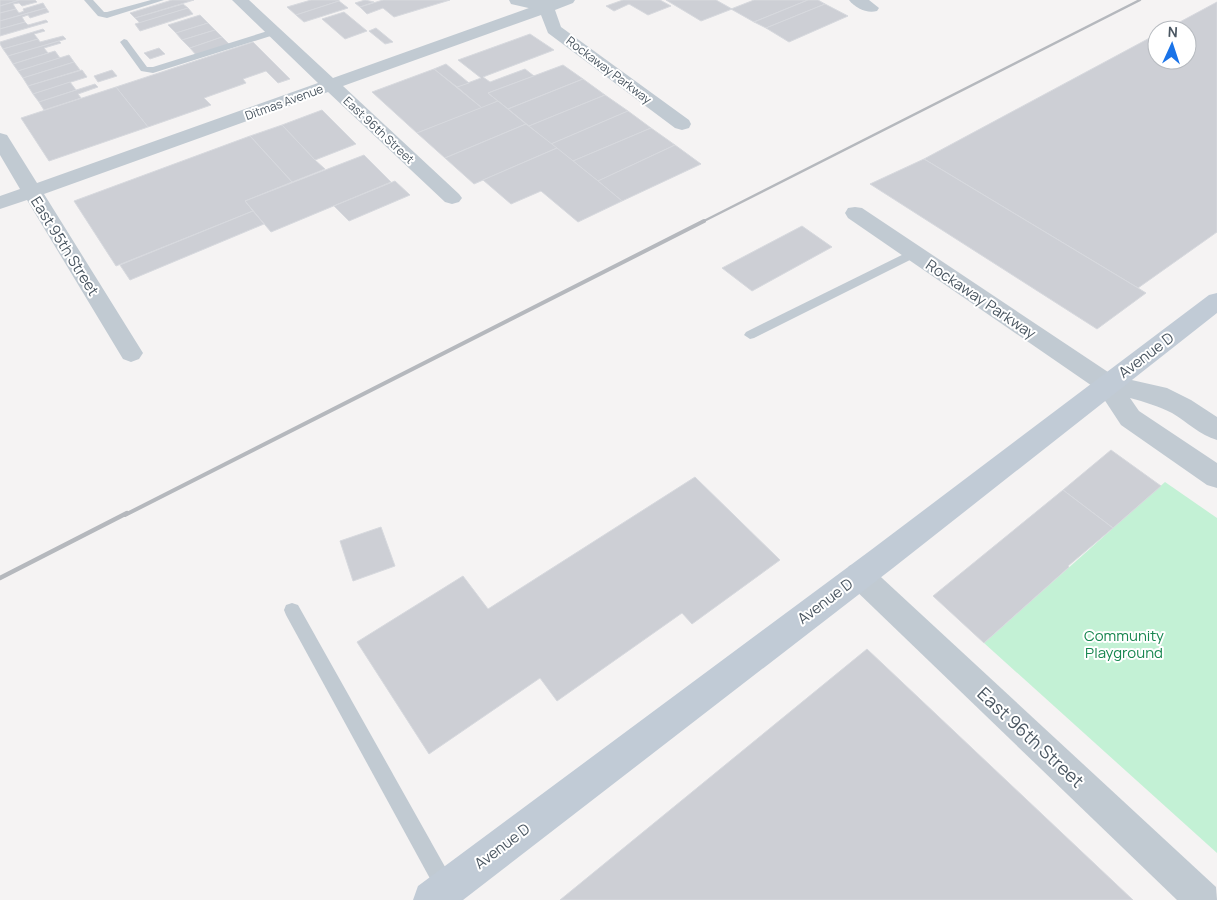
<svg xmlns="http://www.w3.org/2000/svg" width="1217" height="900" font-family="Manrope,sans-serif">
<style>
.green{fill:#c3f1d5}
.building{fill:#cdcfd5;stroke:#d7d9de}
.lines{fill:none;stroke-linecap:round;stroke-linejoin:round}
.service{fill:#c1cad2;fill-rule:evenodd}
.minor{fill:#c1cad2;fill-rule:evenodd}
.tertiary{fill:#c1cad2;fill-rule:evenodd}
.secondary{fill:#c1cbd6;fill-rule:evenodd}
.rail-far2{stroke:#b5b8bd;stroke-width:2.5}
.rail-far1{stroke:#b5b8bd;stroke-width:4}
.rail{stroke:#b5b8bd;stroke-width:4.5}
.labels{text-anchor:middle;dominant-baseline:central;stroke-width:4;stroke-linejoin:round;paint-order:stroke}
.far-street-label{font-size:12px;fill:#4a5661;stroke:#fff}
.street-label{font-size:15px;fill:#4a5661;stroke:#fff}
.park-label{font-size:15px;fill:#17864f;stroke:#fff}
.near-street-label{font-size:18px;fill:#4a5661;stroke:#fff}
</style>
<rect width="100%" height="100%" fill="#f5f3f3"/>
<polygon class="green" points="1165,482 1217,518 1217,853 984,643"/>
<g class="building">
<polygon points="0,0 20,0 0,6"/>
<polygon points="20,0 35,0 37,2 22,6 19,3 13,4 16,9 0,13 0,6"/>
<polygon points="172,0 194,0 135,18 130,13"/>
<polygon points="311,0 339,0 339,1 296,15 287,7"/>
<polygon points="365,0 374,2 360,7 355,3"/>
<polygon points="383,0 450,0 394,17 383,8 367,14 360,7"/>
<polygon points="623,0 660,0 671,6 648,15 629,4 614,11 606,6"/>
<polygon points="666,0 716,0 732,9 701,21"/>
<polygon points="754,0 808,0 754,22 731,9"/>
<polygon points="808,0 818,0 825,4 766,28 754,22"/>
<polygon points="339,1 348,8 304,22 296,15"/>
<polygon points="1217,2 1217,232 1138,288 924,159 1157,34 1157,60 1187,60 1187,30 1165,30"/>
<polygon points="43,3 46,8 0,21 0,13 16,9 19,13 24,11 23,9"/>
<polygon points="183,4 188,8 140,23 135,18"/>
<polygon points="825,4 848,16 789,42 766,28"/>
<polygon points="46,8 49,12 30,18 28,15 22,17 25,22 0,29 0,21"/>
<polygon points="188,8 193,14 140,31 135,24"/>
<polygon points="344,12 367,31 345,39 322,19"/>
<polygon points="200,15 208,23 176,33 168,25"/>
<polygon points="46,20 48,22 0,36 0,29 25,22 28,25"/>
<polygon points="208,23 215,30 182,40 176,33"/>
<polygon points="376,28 393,42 385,44 369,31"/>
<polygon points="43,29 45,31 34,34 38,39 3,49 0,44 0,42"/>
<polygon points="215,30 222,37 190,48 182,40"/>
<polygon points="530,34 554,50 483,77 490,82 525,69 534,76 488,93 498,101 482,108 457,87 481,78 458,60"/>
<polygon points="63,36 66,39 8,56 3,49 38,39 40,42"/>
<polygon points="222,37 230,45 197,56 190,48"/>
<polygon points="59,41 61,43 44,48 48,53 13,64 8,56"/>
<polygon points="253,42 290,79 278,83 266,71 243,79 246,83 204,98 211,105 148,127 116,87"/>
<polygon points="159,48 165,54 150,59 144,53"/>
<polygon points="55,51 60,58 18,71 13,64"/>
<polygon points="69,55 74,62 23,78 18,71"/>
<polygon points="74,62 80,70 28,86 23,78"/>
<polygon points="446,64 469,83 457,87 434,69"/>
<polygon points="563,65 583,79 508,109 488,93"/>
<polygon points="434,69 482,108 417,133 372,92"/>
<polygon points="82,70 87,77 33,94 28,86"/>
<polygon points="112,70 117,76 98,82 94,76"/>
<polygon points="583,79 605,95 529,126 508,109"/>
<polygon points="70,82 76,90 39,102 33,94"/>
<polygon points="95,84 98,87 78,94 81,98 44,110 39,102"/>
<polygon points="116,87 148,127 49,161 21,118"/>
<polygon points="605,95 628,111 551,144 529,126"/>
<polygon points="498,101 526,124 445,158 417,133"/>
<polygon points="322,110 356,144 315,160 282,125"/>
<polygon points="628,111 651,128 573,161 551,144"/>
<polygon points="526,124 557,148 474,184 445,158"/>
<polygon points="282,125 315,160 325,169 292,182 250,136"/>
<polygon points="651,128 675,145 598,181 573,161"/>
<polygon points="250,136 292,182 245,201 253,211 116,266 74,201"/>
<polygon points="675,145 701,164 622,201 598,181"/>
<polygon points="557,148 598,181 622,201 578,222 541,191 511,204 483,180"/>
<polygon points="364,155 391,182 271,232 245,201"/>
<polygon points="924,159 1138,288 1146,293 1097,329 870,184"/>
<polygon points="395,181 410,195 349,221 334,206"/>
<polygon points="253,211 264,224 130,280 120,265"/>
<polygon points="802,226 832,247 752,291 722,268"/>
<polygon points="1111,450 1161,486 1113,528 1063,490"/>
<polygon points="695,477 780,560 692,624 682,613 557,701 540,678 429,754 357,642 463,576 488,609"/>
<polygon points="1063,490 1113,528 1068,566 1069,567 984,643 933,596"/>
<polygon points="381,527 395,566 353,581 340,541"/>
<polygon points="867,649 1133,900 560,900"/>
</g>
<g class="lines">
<g class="service">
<polygon points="84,0 93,0 104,12 107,12 151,0 164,0 107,18 98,16"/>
<polygon points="274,29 278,32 277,34 153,73 141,71 120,42 124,39 127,40 147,67 153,67"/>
<polygon points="914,249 918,250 920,253 918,256 754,338 750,339 744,335 746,332"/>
<polygon points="292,603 298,605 453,881 456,888 453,895 446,898 439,895 286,615 284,610 286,605"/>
</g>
<g class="minor">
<polygon points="232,0 249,0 333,78 540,4 552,0 575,0 573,3 555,10 561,27 689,120 691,124 689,128 682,130 675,128 548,33 541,15 343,86 459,194 462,198 459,202 452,204 445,202 328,92 44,194 143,353 139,359 131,362 123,359 27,200 0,209 0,196 20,189 0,155 0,133 7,135 37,183 318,83"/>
<path d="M849,0h20l10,8 -2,3c-10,3 -22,-3 -28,-11z"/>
<path d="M855,207l7,1 252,168 53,12 24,12 26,17v23c-17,-5 -30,-18 -45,-27 -14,-7 -27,-11 -42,-15l9,13 78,52v25l-10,-3 -86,-60 -23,-35 -250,-172 -3,-5 3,-5z"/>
<polygon points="859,562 869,566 1216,887 1217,900 1177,900 849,584 844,575 849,566"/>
</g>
<polygon class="tertiary" points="509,0 552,0 554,7 552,11 546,12 511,4"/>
<polygon class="secondary" points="1217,293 1217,313 893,568 463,900 413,900 418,886 871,550 1209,295"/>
<polyline class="rail-far2" points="702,222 1140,0"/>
<polyline class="rail-far1" points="125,515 704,221"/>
<polyline class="rail" points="0,578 127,513"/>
</g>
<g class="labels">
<g class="far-street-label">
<text transform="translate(609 70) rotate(37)">Rockaway Parkway</text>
<text transform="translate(284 102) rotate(-20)">Ditmas Avenue</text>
<text transform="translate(379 130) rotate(43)">East 96th Street</text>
</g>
<g class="street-label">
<text transform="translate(65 246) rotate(58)">East 95th Street</text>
<text transform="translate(981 299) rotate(34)">Rockaway Parkway</text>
<text transform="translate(1146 355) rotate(-37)">Avenue D</text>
<text transform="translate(825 601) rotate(-37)">Avenue D</text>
<text transform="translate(502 846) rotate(-37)">Avenue D</text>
</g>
<g class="park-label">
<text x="1124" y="635">Community<tspan x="1124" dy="17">Playground</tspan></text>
</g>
<g class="near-street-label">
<text transform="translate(1031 737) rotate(43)">East 96th Street</text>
</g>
</g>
<g transform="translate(1172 45) rotate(3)"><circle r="24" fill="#ffffff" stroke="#b7bbc0"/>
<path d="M0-4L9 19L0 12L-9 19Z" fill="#1a73e8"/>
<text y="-8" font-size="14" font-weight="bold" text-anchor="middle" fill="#4a5661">N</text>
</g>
</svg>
